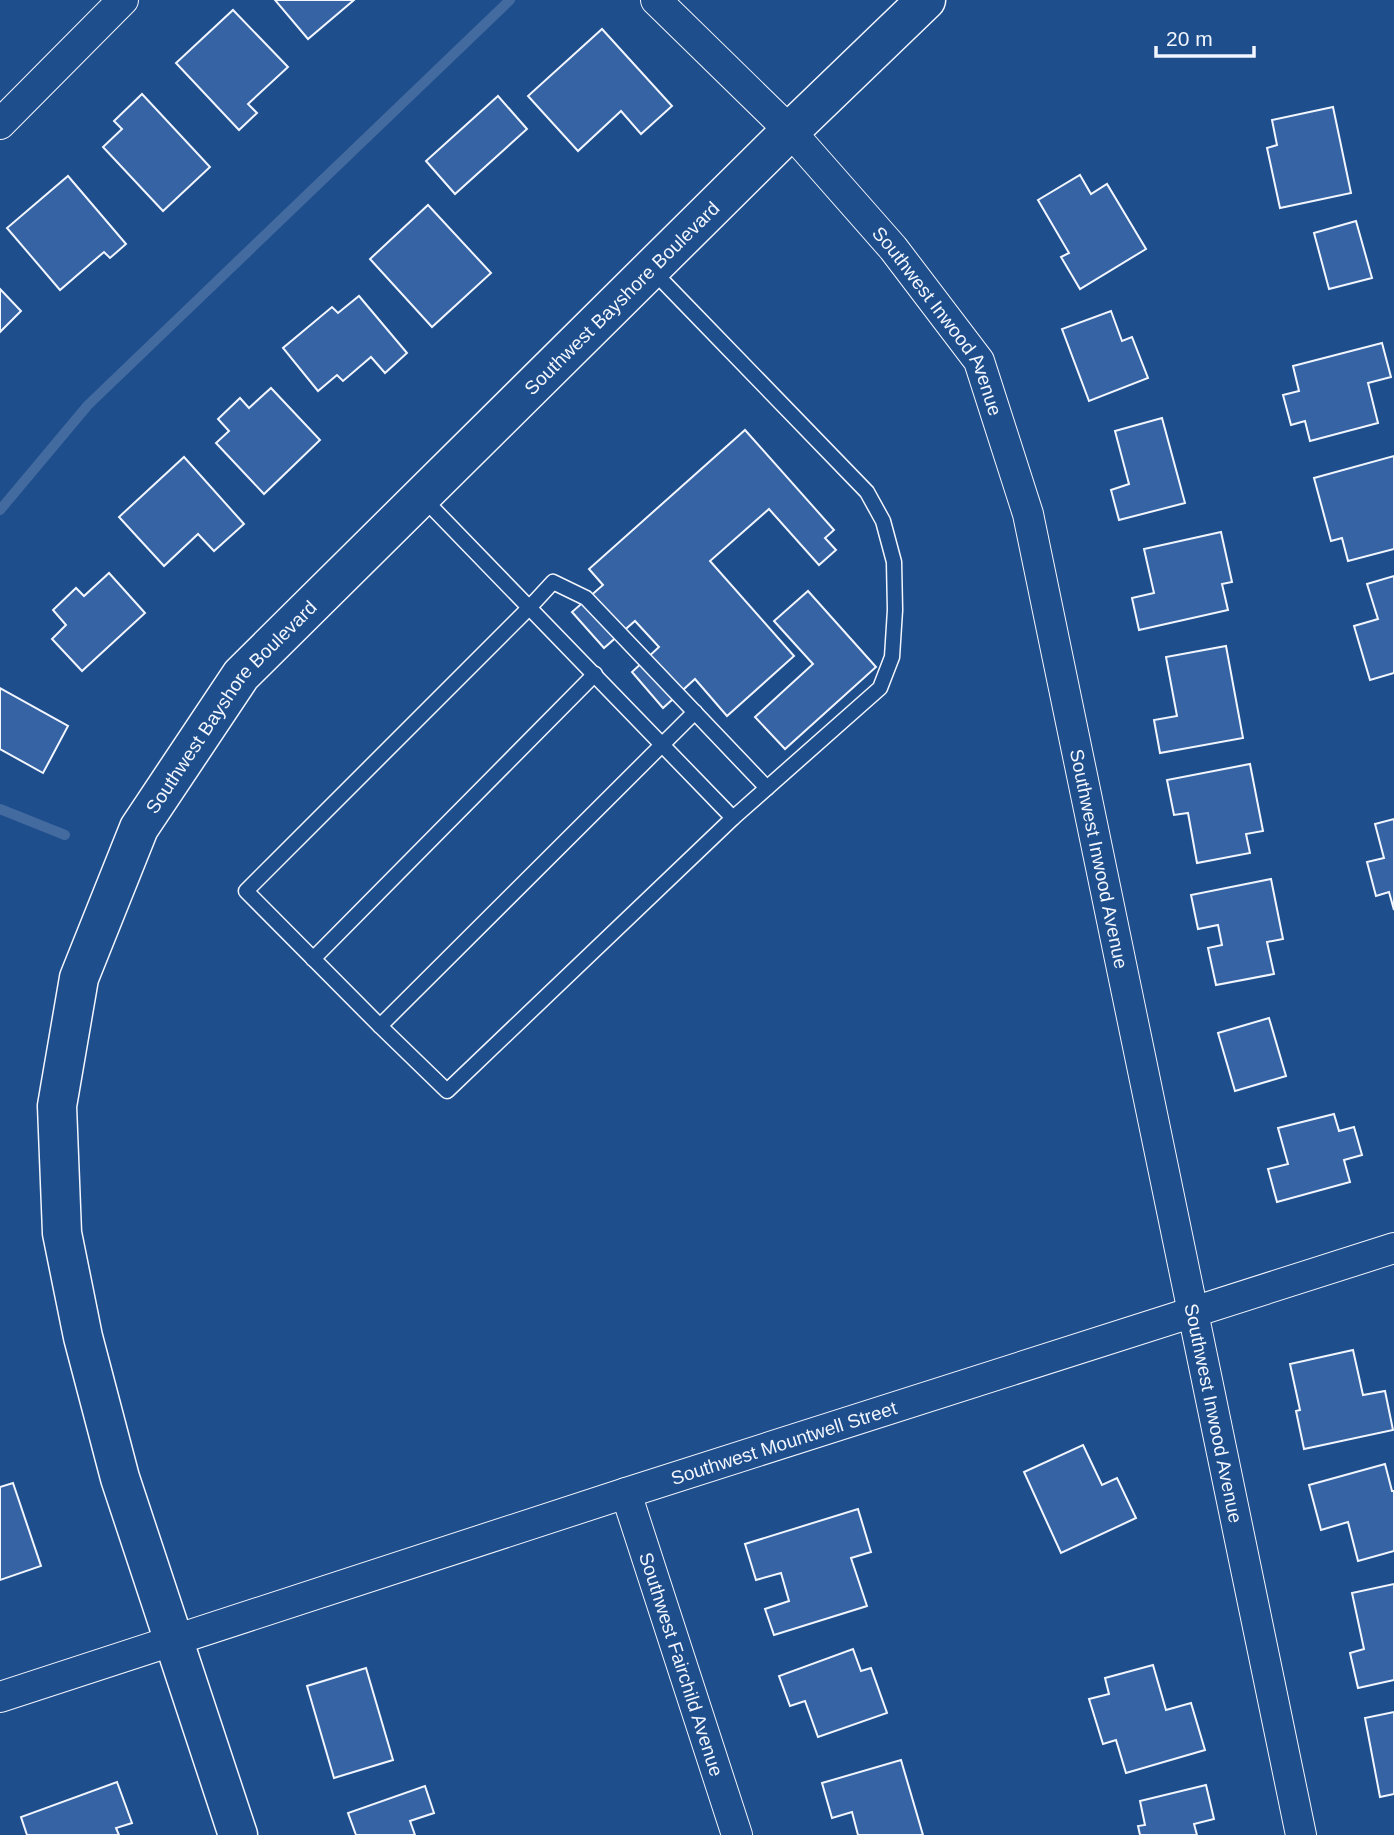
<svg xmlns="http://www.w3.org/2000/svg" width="1394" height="1835" font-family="Helvetica,sans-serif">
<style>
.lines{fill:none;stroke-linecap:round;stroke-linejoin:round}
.stream{stroke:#446ba0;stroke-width:10}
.building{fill:#3563a3;stroke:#f2f6ff;stroke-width:2}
.lane-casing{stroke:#f2f6ff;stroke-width:17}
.street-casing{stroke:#f2f6ff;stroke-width:32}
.secondary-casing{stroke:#f2f6ff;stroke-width:41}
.lane{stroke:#1f4e8c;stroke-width:14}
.street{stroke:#1f4e8c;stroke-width:30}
.secondary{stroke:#1f4e8c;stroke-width:38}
.labels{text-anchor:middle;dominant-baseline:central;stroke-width:5;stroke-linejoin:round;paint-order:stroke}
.street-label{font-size:19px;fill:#f2f6ff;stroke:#1f4e8c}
</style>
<rect width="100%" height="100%" fill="#1f4e8c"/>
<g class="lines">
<g class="stream">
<polyline points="0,510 88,405 510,0"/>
<polyline points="0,809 65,835"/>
</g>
</g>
<g class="building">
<polygon points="275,0 354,0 308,39"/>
<polygon points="233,10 288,67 248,104 257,113 239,130 176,63"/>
<polygon points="602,29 672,106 641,134 621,111 578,151 528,96"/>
<polygon points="142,94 210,167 163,211 103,147 122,129 114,121"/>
<polygon points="498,96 527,129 455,194 426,161"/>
<polygon points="1333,107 1351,193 1280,208 1267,148 1277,145 1272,120"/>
<polygon points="1080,175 1091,194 1107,184 1146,249 1080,289 1061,257 1069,253 1038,200"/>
<polygon points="68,176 126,244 110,258 104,252 60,290 7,228"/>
<polygon points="428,205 491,273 432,327 370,259"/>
<polygon points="1356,221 1372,278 1329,289 1314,233"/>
<polygon points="0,289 21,311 0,332"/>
<polygon points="359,296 407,353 385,373 371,357 343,381 337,375 318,391 283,348 332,307 338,313"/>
<polygon points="1111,311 1122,341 1132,337 1148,378 1089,401 1062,329"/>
<polygon points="1382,343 1391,377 1368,383 1378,423 1310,441 1305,421 1291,425 1283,395 1299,391 1293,366"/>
<polygon points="271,388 320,440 264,494 216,443 229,431 218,419 240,398 249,408"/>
<polygon points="1162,418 1185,503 1119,520 1111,490 1129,484 1115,431"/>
<polygon points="745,430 834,530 825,538 836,550 819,565 769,509 710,561 794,656 727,716 695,679 663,708 632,672 659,647 635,621 604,648 572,612 603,585 589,569"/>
<polygon points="1394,456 1394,549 1348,561 1342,538 1331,541 1314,478"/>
<polygon points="184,457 244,524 214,551 198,534 164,566 119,517"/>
<polygon points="1221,532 1232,582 1222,584 1228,610 1139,630 1132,598 1154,593 1144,549"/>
<polygon points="109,573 145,613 82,671 52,639 66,625 53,610 76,588 84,596"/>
<polygon points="1394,576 1394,673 1370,680 1354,626 1378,619 1367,584"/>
<polygon points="808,591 876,667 785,749 755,717 813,664 774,621"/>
<polygon points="1226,646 1243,738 1160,753 1154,720 1177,716 1166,657"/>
<polygon points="0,688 68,726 43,773 0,749"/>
<polygon points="1250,764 1263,831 1246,834 1250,853 1197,863 1188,813 1174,815 1167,780"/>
<polygon points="1394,819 1394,910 1389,892 1376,896 1367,862 1384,858 1375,824"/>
<polygon points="1271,879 1283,939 1267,942 1274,974 1216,985 1208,948 1222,945 1218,925 1198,929 1191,895"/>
<polygon points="1269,1018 1286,1076 1235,1091 1218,1033"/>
<polygon points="1334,1114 1339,1131 1354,1127 1362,1155 1344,1160 1350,1182 1277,1202 1268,1169 1288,1164 1278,1128"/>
<polygon points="1353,1350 1363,1395 1385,1391 1393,1430 1304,1449 1296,1411 1300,1410 1290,1364"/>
<polygon points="1083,1445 1102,1485 1117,1478 1136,1518 1061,1553 1024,1472"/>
<polygon points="1385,1464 1392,1491 1394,1491 1394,1551 1358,1561 1348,1522 1321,1530 1309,1485"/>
<polygon points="13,1483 41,1566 0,1580 0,1487"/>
<polygon points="858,1509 871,1552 851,1558 867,1606 774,1635 765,1609 789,1601 781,1573 756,1580 745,1544"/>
<polygon points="1394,1584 1394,1680 1358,1688 1350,1653 1364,1649 1352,1593"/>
<polygon points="853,1649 861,1671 871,1668 887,1713 818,1737 805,1701 790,1706 779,1676"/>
<polygon points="1153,1665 1166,1710 1191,1703 1205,1750 1126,1773 1116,1740 1103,1744 1089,1699 1109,1694 1105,1678"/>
<polygon points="366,1668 393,1760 334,1778 307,1686"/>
<polygon points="1394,1712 1394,1794 1380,1797 1365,1718"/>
<polygon points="901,1760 923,1835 858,1835 852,1812 832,1818 822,1783"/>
<polygon points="117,1782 132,1823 116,1828 119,1835 27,1835 21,1817"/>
<polygon points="1206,1785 1214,1819 1194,1824 1197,1835 1140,1835 1138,1826 1145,1825 1140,1801"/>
<polygon points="425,1786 434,1813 410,1821 415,1835 356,1835 348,1813"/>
</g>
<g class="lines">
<g class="lane-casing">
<g id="lane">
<polyline points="652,270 867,492 883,521 894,562 895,610 892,657 880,688 733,818"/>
<path d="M422,497c103,107 207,214 311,321l-286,273 -67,-65 -134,-135 283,-283 24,-26 33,16 181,190"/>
<polyline points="313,959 595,674"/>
<polyline points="380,1026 695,712"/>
</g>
</g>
<g class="street-casing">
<g id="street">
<path id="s1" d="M656,0l134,131 103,117 86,113 49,153 273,1321"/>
<polyline points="0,124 123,0"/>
<path id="s2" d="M626,1493l111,342"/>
<path id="s3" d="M0,1697l626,-204 768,-245"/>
</g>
</g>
<g class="secondary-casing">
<g id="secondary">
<path id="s4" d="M238,1835l-118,-357 -37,-141 -21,-104 -5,-127 22,-128 60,-150 102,-153 549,-544 136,-131"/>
</g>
</g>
<use href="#lane" class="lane"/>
<use href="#street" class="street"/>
<use href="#secondary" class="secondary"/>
</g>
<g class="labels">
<g class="street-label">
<text stroke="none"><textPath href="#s4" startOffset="1766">Southwest Bayshore Boulevard</textPath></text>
<text stroke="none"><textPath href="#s1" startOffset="430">Southwest Inwood Avenue</textPath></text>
<text stroke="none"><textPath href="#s4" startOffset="1199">Southwest Bayshore Boulevard</textPath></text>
<text stroke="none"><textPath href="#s1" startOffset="998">Southwest Inwood Avenue</textPath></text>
<text stroke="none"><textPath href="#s1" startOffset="1564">Southwest Inwood Avenue</textPath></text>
<text stroke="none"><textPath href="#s3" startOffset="824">Southwest Mountwell Street</textPath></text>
<text stroke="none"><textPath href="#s2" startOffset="180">Southwest Fairchild Avenue</textPath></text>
</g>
</g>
<path d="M1156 46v10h98v-10" fill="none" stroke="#f2f6ff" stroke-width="3.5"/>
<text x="1166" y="46" font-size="21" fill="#f2f6ff" stroke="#1f4e8c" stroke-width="5" paint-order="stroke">20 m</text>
</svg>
